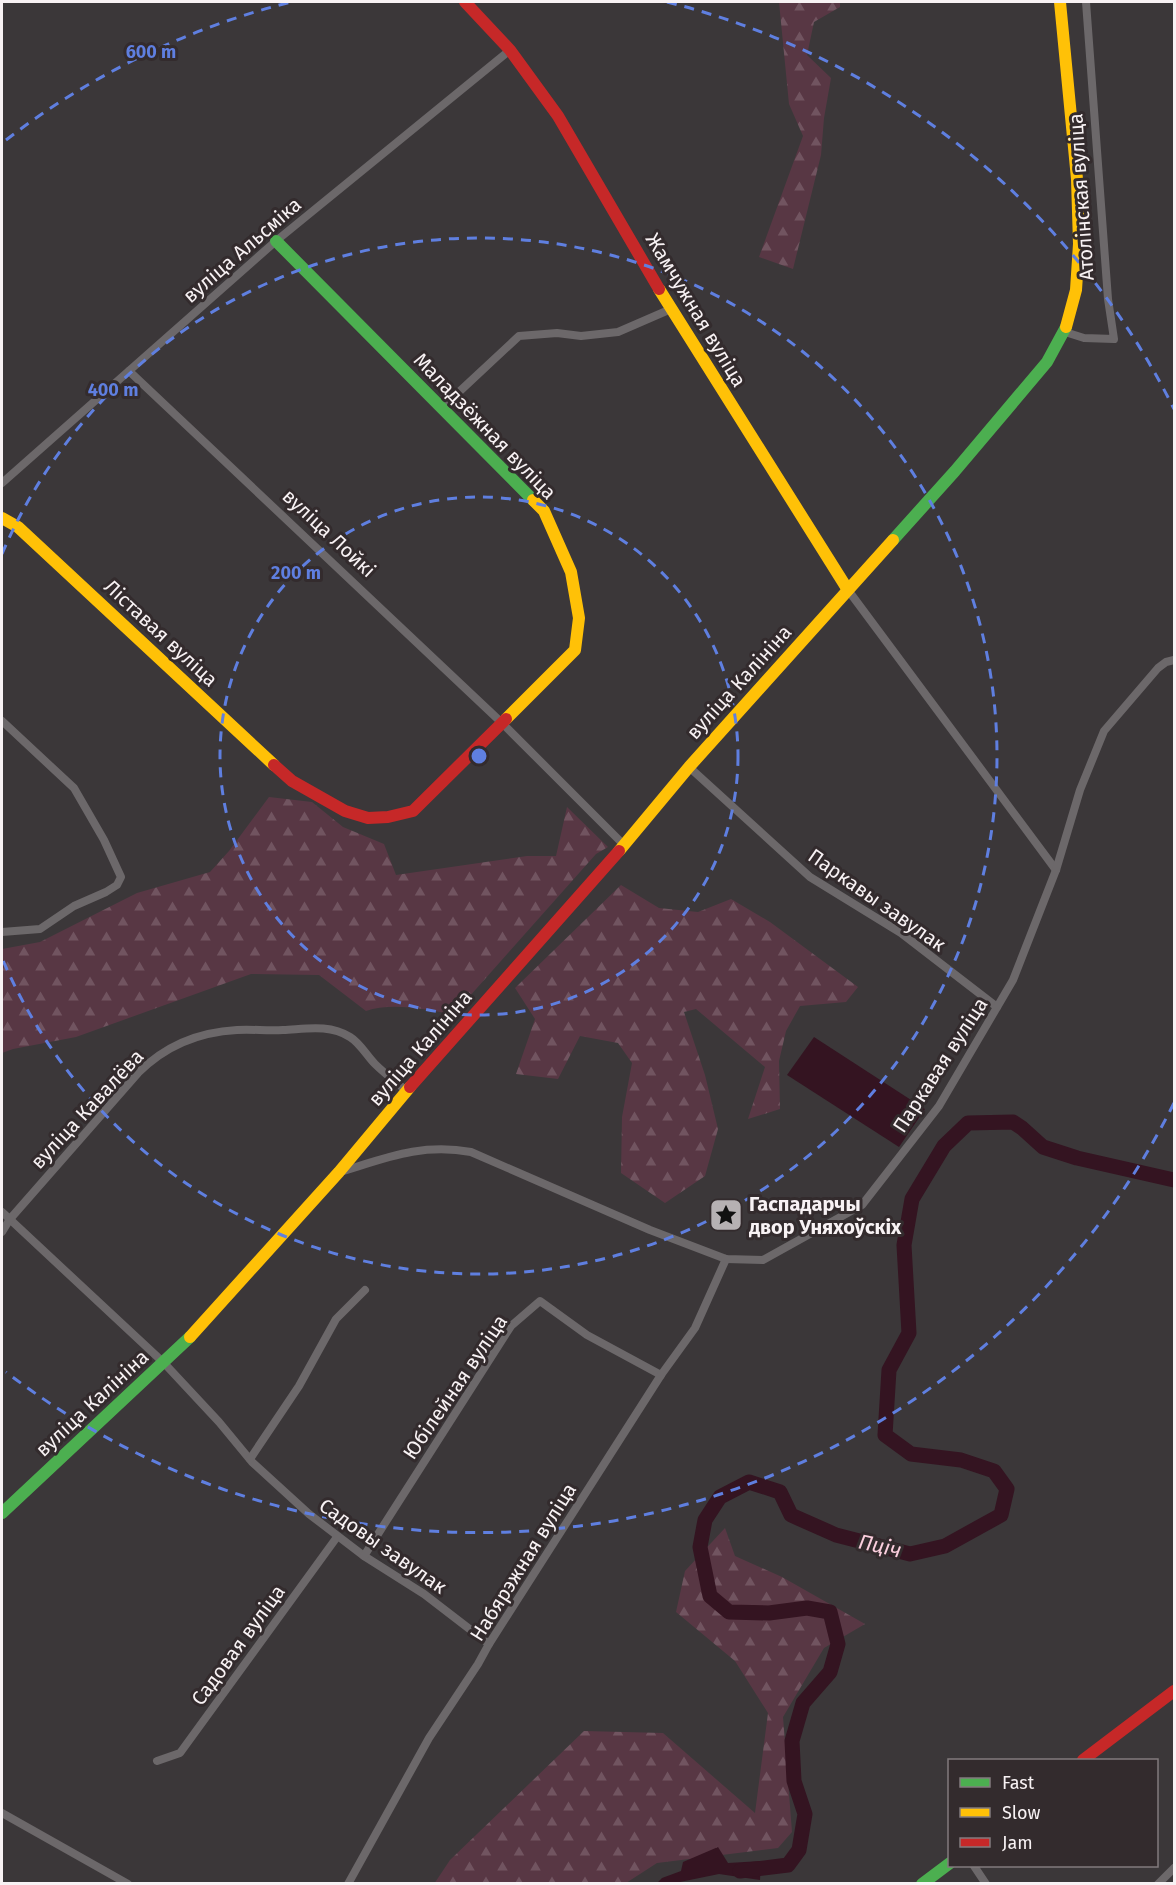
<svg xmlns="http://www.w3.org/2000/svg" width="1176" height="1885" font-family="'Fira Sans',sans-serif">
<style>
.forest{fill:url(#forest-firs)}
.water{fill:#341421}
.lines{fill:none;stroke-linecap:round;stroke-linejoin:round}
.river{stroke:#341421;stroke-width:15}
.street{stroke:#6c686a;stroke-width:8}
.fast{stroke:#4caf50;stroke-width:12}
.slow{stroke:#ffc107;stroke-width:12}
.jam{stroke:#c62828;stroke-width:12}
.ring{fill:none;stroke:#5f7fe0;stroke-width:3;stroke-dasharray:10 8}
.labels{text-anchor:middle;dominant-baseline:central;stroke-width:6;stroke-linejoin:round;paint-order:stroke}
.street-label{font-size:20px;fill:#f8f2f4;stroke:#332b2d}
.poi-label{font-size:20px;font-weight:bold;fill:#f8f2f4;stroke:#332b2d;text-anchor:start}
.water-label{font-size:21px;font-style:italic;fill:#fccfde;stroke:#332b2d}
.centre{fill:#5f7fe0;stroke:#332b2d;stroke-width:3}
.ring-label{font-size:18px;text-anchor:middle;font-weight:bold;fill:#5f7fe0;stroke:#332b2d;stroke-width:6;stroke-linejoin:round;paint-order:stroke}
</style>
<defs>
<pattern id="forest-firs" width="22" height="20" patternUnits="userSpaceOnUse" patternTransform="scale(1.5)"><rect width="22" height="20" fill="#583744"/><path d="M5 1l3.5 6h-7zM16 11l3.5 6h-7z" fill="#715460"/></pattern>
</defs>
<rect width="100%" height="100%" fill="#3b3739"/>
<g class="forest">
<polygon points="779,2 840,2 840,7 814,22 807,55 831,78 824,118 821,155 793,269 759,257 803,136 789,104"/>
<path d="M269,797l43,5 31,25 41,17 12,31 131,-19h29l11,-49 41,40 -12,7 -143,161c-24,-6 -63,-13 -87,-4l-47,-36 -68,-1 -175,63 -63,12 -11,4v-104l38,-7 97,-49 73,-21 19,-21z"/>
<polygon points="621,885 659,908 698,912 731,899 770,922 858,987 846,1002 800,1006 786,1031 779,1061 780,1109 748,1119 765,1067 696,1009 684,1012 705,1075 718,1129 705,1176 665,1203 621,1173 622,1117 632,1063 618,1043 580,1036 558,1079 516,1074 535,1019 515,988"/>
<polygon points="725,1528 735,1556 782,1577 865,1624 824,1648 783,1717 792,1832 778,1848 657,1863 626,1883 434,1884 450,1860 584,1731 663,1733 755,1813 768,1713 735,1661 676,1612 685,1571"/>
</g>
<g class="water">
<polygon points="814,1037 925,1109 899,1147 787,1075"/>
<polygon points="718,1847 728,1863 761,1861 760,1880 719,1874 675,1883 657,1883 662,1878 681,1871 683,1862"/>
</g>
<g class="lines">
<polyline class="river" points="740,1871 788,1865 799,1850 805,1814 794,1781 792,1741 803,1703 830,1672 838,1644 830,1612 807,1608 769,1613 729,1612 710,1596 700,1547 705,1520 720,1497 749,1482 780,1492 791,1515 836,1535 910,1554 945,1546 1001,1515 1007,1489 994,1471 961,1460 911,1454 885,1435 889,1370 909,1333 904,1245 912,1199 944,1146 968,1123 1013,1122 1022,1128 1043,1147 1077,1158 1174,1180"/>
<g class="street">
<polyline points="1065,332 1084,338 1114,339 1108,299 1086,2"/>
<polyline points="129,371 502,723 624,845"/>
<polyline points="439,406 460,391 519,336 557,333 581,336 618,332 671,309"/>
<polyline points="2,483 276,241 510,50"/>
<polyline points="848,590 1056,870"/>
<polyline points="2,721 74,788 104,840 121,877 117,885 106,892 74,906 40,929 2,932"/>
<polyline points="689,767 810,877 901,933 997,1007"/>
<path d="M340,1172c46,-14 81,-29 131,-20l179,78 76,29 37,1 99,-55 77,-99 74,-126 43,-110 24,-80 24,-59 54,-63 8,-6 8,-2"/>
<polyline points="2,1212 164,1363 219,1422 252,1462 309,1514 364,1556 424,1594 489,1644"/>
<path d="M2,1232l8,-13 128,-146c27,-27 61,-41 99,-43 15,-1 30,1 46,0 23,-1 46,-6 67,7 10,6 17,19 25,27 10,10 21,18 32,27"/>
<polyline points="250,1459 299,1386 336,1319 365,1290"/>
<polyline points="364,1556 511,1326 540,1301 587,1335 661,1375"/>
<polyline points="157,1761 180,1753 337,1537"/>
<polyline points="2,1813 128,1884"/>
<polyline points="974,1866 986,1884"/>
<polyline points="348,1884 429,1738 478,1664 489,1644 661,1375 695,1328 726,1259"/>
<polyline points="1158,1884 1174,1868"/>
</g>
<g class="fast">
<polyline points="276,241 533,500"/>
<polyline points="893,540 955,471 1047,362 1066,327"/>
<polyline points="2,1513 190,1337"/>
<polyline points="922,1884 950,1863"/>
</g>
<g class="slow">
<polyline points="1060,2 1077,179 1079,244 1076,290 1066,327"/>
<polyline points="659,289 848,590"/>
<polyline points="2,518 18,527 274,765"/>
<polyline points="506,719 575,650 579,618 571,572 544,511 533,500"/>
<polyline points="619,851 689,767 893,540"/>
<polyline points="190,1337 339,1172 410,1087"/>
</g>
<g class="jam">
<polyline points="465,2 510,50 558,116 659,289"/>
<polyline points="274,765 292,781 345,811 368,818 388,817 413,811 506,719"/>
<polyline points="410,1087 619,851"/>
<polyline points="1083,1760 1174,1691"/>
</g>
</g>
<g class="ring">
<circle cx="479" cy="756" r="259"/>
<path d="M2 554A518 518 0 1 1 2 958"/>
<path d="M1174 1103A777 777 0 0 1 6 1372M6 140A777 777 0 0 1 291 2M667 2A777 777 0 0 1 1174 409"/>
</g>
<defs>
<g id="sight-square" transform="scale(1.725)"><rect x="-9" y="-9" width="18" height="18" rx="4" fill="#b6b1b3" stroke="#332b2d"/><path d="M0-6L1.8-2.2L6-1.7L2.9 1.2L3.7 5.4L0 3.3L-3.7 5.4L-2.9 1.2L-6-1.7L-1.8-2.2Z" fill="#111"/></g>
</defs>
<g fill-rule="evenodd">
<use href="#sight-square" x="726" y="1215"/>
</g>
<g class="labels">
<g class="street-label">
<text transform="translate(1081 197) rotate(-94)">Атолінская вуліца</text>
<text transform="translate(242 250) rotate(-41)">вуліца Альсміка</text>
<text transform="translate(696 310) rotate(59)">Жамчужная вуліца</text>
<text transform="translate(485 426) rotate(46)">Маладзёжная вуліца</text>
<text transform="translate(329 533) rotate(43)">вуліца Лойкі</text>
<text transform="translate(161 633) rotate(43)">Ліставая вуліца</text>
<text transform="translate(739 682) rotate(-48)">вуліца Калініна</text>
<text transform="translate(877 900) rotate(35)">Паркавы завулак</text>
<text transform="translate(420 1048) rotate(-49)">вуліца Калініна</text>
<text transform="translate(940 1065) rotate(-57)">Паркавая вуліца</text>
<text transform="translate(87 1109) rotate(-47)">вуліца Кавалёва</text>
<text transform="translate(455 1387) rotate(-56)">Юбілейная вуліца</text>
<text transform="translate(92 1403) rotate(-43)">вуліца Калініна</text>
<text transform="translate(383 1546) rotate(35)">Садовы завулак</text>
<text transform="translate(523 1562) rotate(-58)">Набярэжная вуліца</text>
<text transform="translate(238 1645) rotate(-54)">Садовая вуліца</text>
</g>
<g class="poi-label">
<text x="749" y="1204">Гаспадарчы<tspan x="749" dy="23">двор Уняхоўскіх</tspan></text>
</g>
<g class="water-label">
<text transform="translate(880 1546) rotate(13)">Пціч</text>
</g>
</g>
<circle cx="479" cy="756" r="9" class="centre"/>
<g class="ring-label">
<text x="151" y="58">600 m</text>
<text x="113" y="396">400 m</text>
<text x="296" y="579">200 m</text>
</g>
<rect width="1176" height="1885" fill="none" stroke="#f8f2f4" stroke-width="6"/>
<rect x="948" y="1759" width="210" height="108" fill="#332b2d" stroke="#827b7d" stroke-width="1.5"/>
<rect x="960" y="1778" width="30" height="9" fill="#4caf50" stroke="#827b7d" stroke-width="1.5"/>
<text x="1002" y="1789" font-size="18" fill="#f8f2f4">Fast</text>
<rect x="960" y="1808" width="30" height="9" fill="#ffc107" stroke="#827b7d" stroke-width="1.5"/>
<text x="1002" y="1819" font-size="18" fill="#f8f2f4">Slow</text>
<rect x="960" y="1838" width="30" height="9" fill="#c62828" stroke="#827b7d" stroke-width="1.5"/>
<text x="1002" y="1849" font-size="18" fill="#f8f2f4">Jam</text>
</svg>
